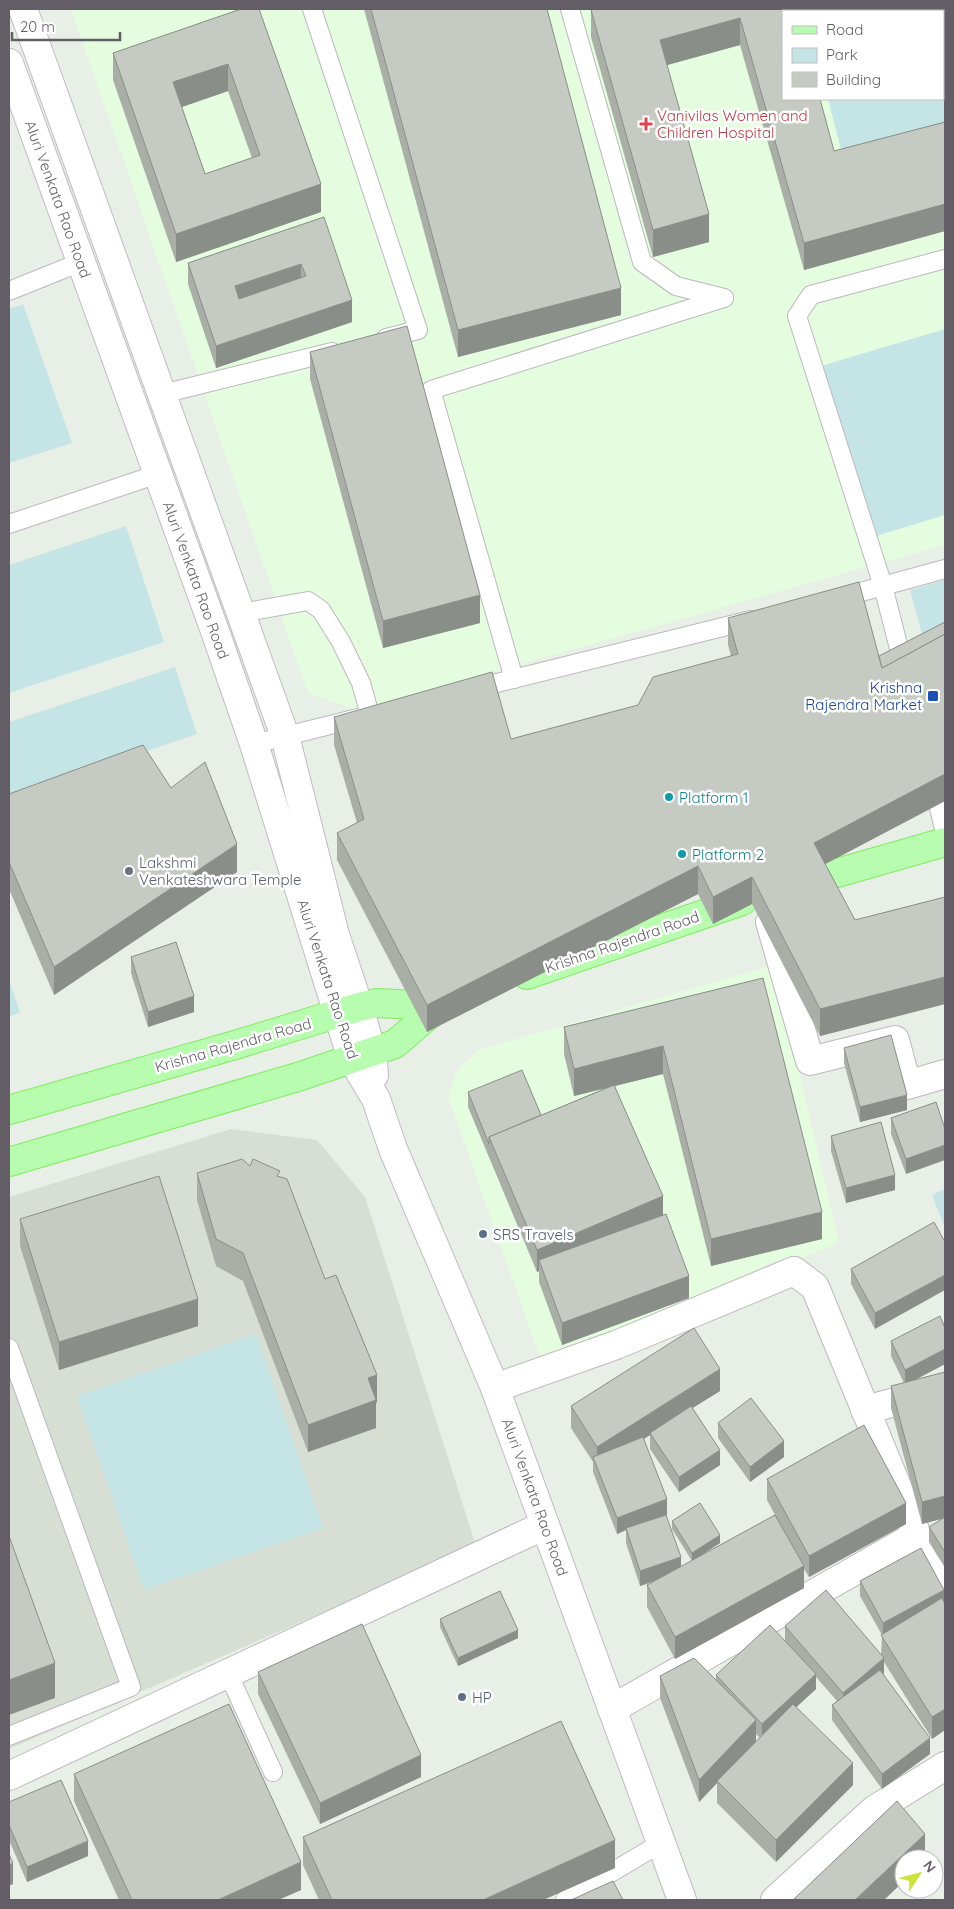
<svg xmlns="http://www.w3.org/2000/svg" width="954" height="1909" font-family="Quicksand,sans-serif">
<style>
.commercial{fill:#e3fdde;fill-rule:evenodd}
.education{fill:#d7dfd4}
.green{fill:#c4e4e6}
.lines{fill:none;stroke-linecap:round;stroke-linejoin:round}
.service-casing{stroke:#bdb8bf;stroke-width:20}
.minor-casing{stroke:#bdb8bf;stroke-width:30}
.secondary-casing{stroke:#c1bbc3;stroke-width:30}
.primary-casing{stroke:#82ec62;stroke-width:30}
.service{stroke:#fff;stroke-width:18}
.minor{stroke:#fff;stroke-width:28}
.secondary{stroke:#fff;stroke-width:28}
.primary{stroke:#b7fcaf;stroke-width:28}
.wall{fill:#a9afa7;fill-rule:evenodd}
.shaded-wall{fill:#8a8e88}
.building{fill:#c5cbc2;stroke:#8a8e88;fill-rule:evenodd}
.health-dot{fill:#e0444e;stroke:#fff;stroke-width:2}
.transit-dot{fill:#1a4fb4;stroke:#fff;stroke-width:2}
.culture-dot{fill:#0f9aa8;stroke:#fff;stroke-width:2}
.worship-dot{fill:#6b7280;stroke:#fff;stroke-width:2}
.service-dot{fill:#5c6f8a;stroke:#fff;stroke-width:2}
.labels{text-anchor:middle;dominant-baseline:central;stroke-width:5;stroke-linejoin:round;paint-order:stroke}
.health-label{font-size:15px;fill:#be3a42;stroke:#fff;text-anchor:start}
.street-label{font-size:15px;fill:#635e66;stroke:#fff}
.transit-label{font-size:15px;fill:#164399;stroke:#fff;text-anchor:end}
.culture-label{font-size:15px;fill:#0d838f;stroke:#fff;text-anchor:start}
.worship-label{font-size:15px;fill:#5b616d;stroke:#fff;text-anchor:start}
.service-label{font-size:15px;fill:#4e5e75;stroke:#fff;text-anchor:start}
</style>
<rect width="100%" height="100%" fill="#e8efe6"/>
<g class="commercial">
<path d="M71,9h874v536l-588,165 -49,-17zM783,11h160v88h-160z"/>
<polygon points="774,965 839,1243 541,1360 448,1097 457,1070 478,1050"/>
</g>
<polygon class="education" points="231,1129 317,1140 365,1197 476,1546 9,1749 9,1197"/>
<g class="green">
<polygon points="874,9 945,9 945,135 844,161 828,99 943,99 943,11 865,11"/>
<polygon points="23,304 72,443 9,463 9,309"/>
<polygon points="945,329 945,515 863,540 811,369"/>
<polygon points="126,526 164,642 9,693 9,565"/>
<polygon points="945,580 945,716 910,590"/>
<polygon points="175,667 197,734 9,797 9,722"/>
<polygon points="9,981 20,1012 9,1017"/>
<polygon points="945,1189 945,1228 932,1195"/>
<polygon points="256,1334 323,1528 144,1590 77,1396"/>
</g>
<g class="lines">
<g class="service-casing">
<g id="service">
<polyline points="312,9 418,330 386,338"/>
<polyline points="570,9 642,262 676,286 724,298"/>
<polyline points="9,291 81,262"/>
<polyline points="162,394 332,352"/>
<polyline points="9,524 158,474"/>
<polyline points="839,598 945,569"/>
<polyline points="241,613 308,601 321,610 341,642 361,683 370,715"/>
<polyline points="904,668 883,586 797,316 811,295 945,259"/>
<polyline points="514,679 431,390 724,298"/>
<polyline points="473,689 751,620"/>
<polyline points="254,744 358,718"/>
<polyline points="933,783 945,833"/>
<polyline points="9,1348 131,1687 9,1736"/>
<polyline points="228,1673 273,1772"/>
<polyline points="565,1900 661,1843"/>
</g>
</g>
<g class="minor-casing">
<g id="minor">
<polyline points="770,922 810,1061 895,1040 907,1085 945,1074"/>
<polyline points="495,1388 616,1345 794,1271 815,1287 917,1535 945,1588"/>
<polyline points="865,1410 945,1389"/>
<polyline points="612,1709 917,1535"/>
<polyline points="9,1776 545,1525"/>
<polyline points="775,1900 874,1810 945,1766"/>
</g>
</g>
<g class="secondary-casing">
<g id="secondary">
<polyline points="23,9 285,736 335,935 359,1007 372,1053 374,1075"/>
<polyline points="9,63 216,634 254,744 352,1059 376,1099 393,1149 495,1388 682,1900"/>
</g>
</g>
<g class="primary-casing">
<g id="primary">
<polyline points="795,885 945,842"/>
<polyline points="527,975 742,901"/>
<polyline points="9,1110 235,1045 359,1007 377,1003 439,1006 449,1002"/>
<polyline points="9,1162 301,1076 395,1044 439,1006"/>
</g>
</g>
<use href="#service" class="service"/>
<use href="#minor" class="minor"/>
<use href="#secondary" class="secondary"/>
<use href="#primary" class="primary"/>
</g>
<g class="wall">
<path d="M241,9l80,203 -145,50 -63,-182v-27zM228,91l24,67 -47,16 -23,-67z"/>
<polygon points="364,9 547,9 621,315 458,357"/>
<polygon points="591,10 783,11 834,151 945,122 945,231 804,270 740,45 667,65 709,242 653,257 591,37"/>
<polygon points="324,217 352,322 216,368 188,284 188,263"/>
<polygon points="310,352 480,623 383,648 310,379"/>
<polygon points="728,618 879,656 945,622 945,801 825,864 855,920 945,897 945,1004 820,1036 752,904 713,924 698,894 427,1032 337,860 337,833 357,823 334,745 334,717 511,739 638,705 731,656 728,645"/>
<polygon points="9,794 237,872 54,995 9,889"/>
<polygon points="131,957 194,1012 148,1027 131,973"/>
<polygon points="763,978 822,1239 711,1266 663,1074 615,1086 663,1215 689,1298 562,1345 539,1282 539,1271 537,1272 468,1107 468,1092 541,1115 608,1087 574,1096 564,1054 564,1027"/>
<polygon points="844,1048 907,1110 860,1122 844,1063"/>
<polygon points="891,1118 945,1129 906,1174 891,1134"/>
<polygon points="831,1136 895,1190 846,1203 831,1151"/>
<polygon points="250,1166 280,1177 325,1279 377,1402 376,1403 376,1428 308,1452 243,1281 216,1266 197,1200 197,1173"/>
<polygon points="20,1219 198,1326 59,1370 20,1246"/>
<polygon points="945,1242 875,1329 851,1284 851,1269"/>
<polygon points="945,1328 945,1364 915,1380 945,1372 945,1568 929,1542 929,1527 944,1518 922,1524 891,1408 891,1386 904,1383 891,1356 891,1341"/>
<polygon points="720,1391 692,1408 720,1465 679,1492 650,1449 650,1435 644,1439 667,1515 665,1515 681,1567 775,1515 767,1500 767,1479 906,1524 809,1577 804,1569 804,1588 675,1659 647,1607 647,1585 657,1580 640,1586 626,1543 626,1530 617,1534 593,1472 593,1462 571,1428 571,1406"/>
<polygon points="718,1423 784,1457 750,1482 718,1438"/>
<polygon points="672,1521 720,1543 692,1561 672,1529"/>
<path d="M860,1581l84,20 1,3v126l-13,9 -48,-77v11l-1,1 47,80 -48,35 -50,-69v-15l5,-4 -21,-24v12l-20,18 57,78 -77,77 -59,-59v-20l-18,19 -39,-104v-22l56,4v-5l69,-34v-15l96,29 1,-20 -22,-39zM756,1734l4,4 -4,4z"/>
<polygon points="440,1619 518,1638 458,1666 440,1627"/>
<polygon points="258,1672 421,1777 320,1824 258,1694"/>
<polygon points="74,1774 301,1890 278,1900 119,1900 74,1801"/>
<polygon points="9,1802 88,1856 27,1882 9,1840"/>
<polygon points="303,1837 615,1868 543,1900 319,1900 303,1865"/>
</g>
<g class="shaded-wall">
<polygon points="791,9 820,9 811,11 791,11"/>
<polygon points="740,18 740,45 660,67 660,40"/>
<polygon points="228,64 228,91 173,110 173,82"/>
<polygon points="321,184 321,212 176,262 176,234"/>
<polygon points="945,204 945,231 804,270 804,243"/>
<polygon points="709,214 709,242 653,257 653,230"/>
<polygon points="301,264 301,286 235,308 235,286"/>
<polygon points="621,288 621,315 458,357 458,330"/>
<polygon points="352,300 352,322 216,368 216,346"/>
<polygon points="480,595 480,623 383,648 383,621"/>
<polygon points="945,774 945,801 814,870 814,843"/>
<polygon points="237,844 237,872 54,995 54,967"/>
<polygon points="698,866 698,894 427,1032 427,1005"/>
<polygon points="752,877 752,904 713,924 713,897"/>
<polygon points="945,977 945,1004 820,1036 820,1009"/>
<polygon points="194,996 194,1012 148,1027 148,1012"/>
<polygon points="663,1046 663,1074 574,1096 574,1069"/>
<polygon points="907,1095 907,1110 860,1122 860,1107"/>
<polygon points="945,1145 945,1160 906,1174 906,1159"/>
<polygon points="895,1175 895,1190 846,1203 846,1188"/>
<polygon points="663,1196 663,1218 539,1260 539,1271 537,1272 537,1250"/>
<polygon points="822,1212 822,1239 711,1266 711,1239"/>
<polygon points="945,1275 945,1290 875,1329 875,1313"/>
<polygon points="689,1276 689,1298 562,1345 562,1323"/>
<polygon points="198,1299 198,1326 59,1370 59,1342"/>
<polygon points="945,1349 945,1364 905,1385 905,1370"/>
<polygon points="720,1369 720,1391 651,1434 650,1433 650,1435 597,1469 597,1447"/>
<polygon points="377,1375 377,1402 376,1403 376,1428 308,1452 308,1425 368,1378"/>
<polygon points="784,1441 784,1457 750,1482 750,1467"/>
<polygon points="720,1450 720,1465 679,1492 679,1477"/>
<polygon points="945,1496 945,1518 922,1524 922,1502"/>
<polygon points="667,1499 667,1515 627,1530 626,1528 626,1530 617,1534 617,1518"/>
<polygon points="906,1503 906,1524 809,1577 809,1556"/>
<polygon points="720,1535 720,1543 692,1561 692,1553"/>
<polygon points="681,1557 681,1572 640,1586 640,1571"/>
<polygon points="804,1566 804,1588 675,1659 675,1637"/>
<polygon points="944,1590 944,1605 883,1638 883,1623"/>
<polygon points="518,1630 518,1638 458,1666 458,1658"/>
<polygon points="884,1658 884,1673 843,1709 843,1693"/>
<polygon points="55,1663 55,1698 9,1715 9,1680"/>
<polygon points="816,1674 816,1689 762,1739 762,1724"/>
<polygon points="945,1709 945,1730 932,1739 932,1717"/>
<polygon points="756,1720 756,1742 717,1781 717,1783 699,1802 699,1780"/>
<polygon points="930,1738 930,1754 882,1789 882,1774"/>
<polygon points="421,1755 421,1777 320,1824 320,1803"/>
<polygon points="853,1763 853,1785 776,1862 776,1840"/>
<polygon points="925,1834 925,1859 904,1859 904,1881 884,1900 855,1900"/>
<polygon points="615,1840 615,1868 543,1900 483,1900"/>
<polygon points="88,1841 88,1856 27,1882 27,1867"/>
<polygon points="301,1862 301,1890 278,1900 218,1900"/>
<polygon points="13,1863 13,1884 9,1886 9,1865"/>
</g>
<g class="building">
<path d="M241,9h18l62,175 -145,50 -63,-181zM228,64l32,91 -55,19 -32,-92z"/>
<polygon points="371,9 547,9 621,288 458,330"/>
<polygon points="595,9 796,9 797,11 783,11 783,99 820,99 834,151 945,122 945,204 804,243 740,18 660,40 709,214 653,230 591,10"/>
<path d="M324,217l28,83 -136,46 -28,-83zM301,264l5,12 -67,23 -4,-13z"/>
<polygon points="407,326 480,595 383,621 310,352"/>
<polygon points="859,582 882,668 945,634 945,774 814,843 855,920 945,897 945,977 820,1009 752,877 713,897 698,866 427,1005 337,833 364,819 334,717 492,672 511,739 638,705 653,677 738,654 728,618"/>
<polygon points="945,622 945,634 882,668 879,656"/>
<polygon points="143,745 171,788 205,762 237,844 54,967 9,862 9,794"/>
<polygon points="176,942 194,996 148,1012 131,957"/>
<polygon points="763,978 822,1212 711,1239 663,1046 574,1069 564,1027"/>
<polygon points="891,1035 907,1095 860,1107 844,1048"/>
<polygon points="522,1070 541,1115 489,1137 489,1144 468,1092"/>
<polygon points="614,1085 663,1196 537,1250 489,1137"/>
<polygon points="936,1102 945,1129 945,1145 906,1159 891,1118"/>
<polygon points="881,1122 895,1175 846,1188 831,1136"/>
<polygon points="242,1159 250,1166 253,1159 280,1171 277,1176 287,1179 325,1279 336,1275 377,1375 368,1378 376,1400 308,1425 243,1253 216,1239 197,1173"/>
<polygon points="159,1176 198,1299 59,1342 20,1219"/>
<polygon points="666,1214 689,1276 562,1323 539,1260"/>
<polygon points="934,1222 945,1242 945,1275 875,1313 851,1269"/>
<polygon points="940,1316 945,1328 945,1349 905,1370 891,1341"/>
<polygon points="694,1328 720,1369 597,1447 571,1406"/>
<polygon points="945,1372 945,1496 922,1502 891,1386"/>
<polygon points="751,1398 784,1441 750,1467 718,1423"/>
<polygon points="691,1406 720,1450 679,1477 650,1433"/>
<polygon points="864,1425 906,1503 809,1556 767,1479"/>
<polygon points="643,1437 667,1499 617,1518 593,1457"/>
<polygon points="700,1503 720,1535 692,1553 672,1521"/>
<polygon points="666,1515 681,1557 640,1571 626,1528"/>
<polygon points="775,1515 804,1566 675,1637 647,1585"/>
<polygon points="945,1517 945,1552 929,1527"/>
<polygon points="9,1536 55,1663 9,1680"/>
<polygon points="921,1548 944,1590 883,1623 860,1581"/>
<polygon points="826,1590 884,1658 843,1693 785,1626"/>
<polygon points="500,1591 518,1630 458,1658 440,1619"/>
<polygon points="942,1598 945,1604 945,1709 932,1717 881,1635"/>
<polygon points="362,1624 421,1755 320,1803 258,1672"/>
<polygon points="770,1625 816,1674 762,1724 716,1675"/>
<polygon points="694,1658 756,1720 699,1780 660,1676"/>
<polygon points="880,1670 930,1738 882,1774 832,1705"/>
<polygon points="229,1704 301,1862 218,1900 132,1900 74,1774"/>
<polygon points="793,1704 853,1763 776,1840 717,1781"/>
<polygon points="561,1721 615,1840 483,1900 332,1900 303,1837"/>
<polygon points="61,1780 88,1841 27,1867 9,1825 9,1802"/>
<polygon points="897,1801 925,1834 855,1900 793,1900"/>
<polygon points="9,1854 13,1863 9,1865"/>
<polygon points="613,1881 623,1900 571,1900"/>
</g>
<path class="health-dot" d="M643.5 116.5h5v5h5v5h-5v5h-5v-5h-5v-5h5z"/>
<rect class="transit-dot" x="927" y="690" width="12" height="12" rx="2.5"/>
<g class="culture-dot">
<circle cx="669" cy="797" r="5"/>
<circle cx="682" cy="854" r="5"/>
</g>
<circle class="worship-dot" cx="129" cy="871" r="5"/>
<g class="service-dot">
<circle cx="483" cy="1234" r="5"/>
<circle cx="462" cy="1697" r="5"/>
</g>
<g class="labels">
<g class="health-label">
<text x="657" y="115">Vanivilas Women and<tspan x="657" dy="17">Children Hospital</tspan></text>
</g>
<g class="street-label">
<text transform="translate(58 199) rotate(70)">Aluri Venkata Rao Road</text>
<text transform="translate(196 580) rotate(70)">Aluri Venkata Rao Road</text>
<text transform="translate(622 942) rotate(-19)">Krishna Rajendra Road</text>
<text transform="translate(328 979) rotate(72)">Aluri Venkata Rao Road</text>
<text transform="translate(233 1045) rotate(-16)">Krishna Rajendra Road</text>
<text transform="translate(535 1497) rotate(70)">Aluri Venkata Rao Road</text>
</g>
<g class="transit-label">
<text x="922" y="687">Krishna<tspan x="922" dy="17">Rajendra Market</tspan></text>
</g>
<g class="culture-label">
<text x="679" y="797">Platform 1</text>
<text x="692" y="854">Platform 2</text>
</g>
<g class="worship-label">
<text x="139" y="862">Lakshmi<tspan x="139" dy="17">Venkateshwara Temple</tspan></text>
</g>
<g class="service-label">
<text x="493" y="1234">SRS Travels</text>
<text x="472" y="1697">HP</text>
</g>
</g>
<rect width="954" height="1909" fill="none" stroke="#635e66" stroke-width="20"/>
<rect x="782" y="10" width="162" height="90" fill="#ffffff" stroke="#c1bfc2"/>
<rect x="792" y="26" width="25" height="8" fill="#b7fcaf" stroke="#c1bfc2"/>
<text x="826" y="35" font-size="15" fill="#635e66">Road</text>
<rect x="792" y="48" width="25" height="15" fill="#c4e4e6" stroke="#c1bfc2"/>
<text x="826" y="60" font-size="15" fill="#635e66">Park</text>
<rect x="792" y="72" width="25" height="15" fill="#c5cbc2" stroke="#c1bfc2"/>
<text x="826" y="85" font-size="15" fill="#635e66">Building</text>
<g transform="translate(919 1874) rotate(54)"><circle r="24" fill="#ffffff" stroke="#c1bfc2"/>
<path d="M0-4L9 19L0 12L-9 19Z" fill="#cde339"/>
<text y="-8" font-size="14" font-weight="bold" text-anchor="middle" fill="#635e66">N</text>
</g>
<path d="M12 32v8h108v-8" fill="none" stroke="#635e66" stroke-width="2.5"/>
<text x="20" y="32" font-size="15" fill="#635e66" stroke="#ffffff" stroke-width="4" paint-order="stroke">20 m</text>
</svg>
